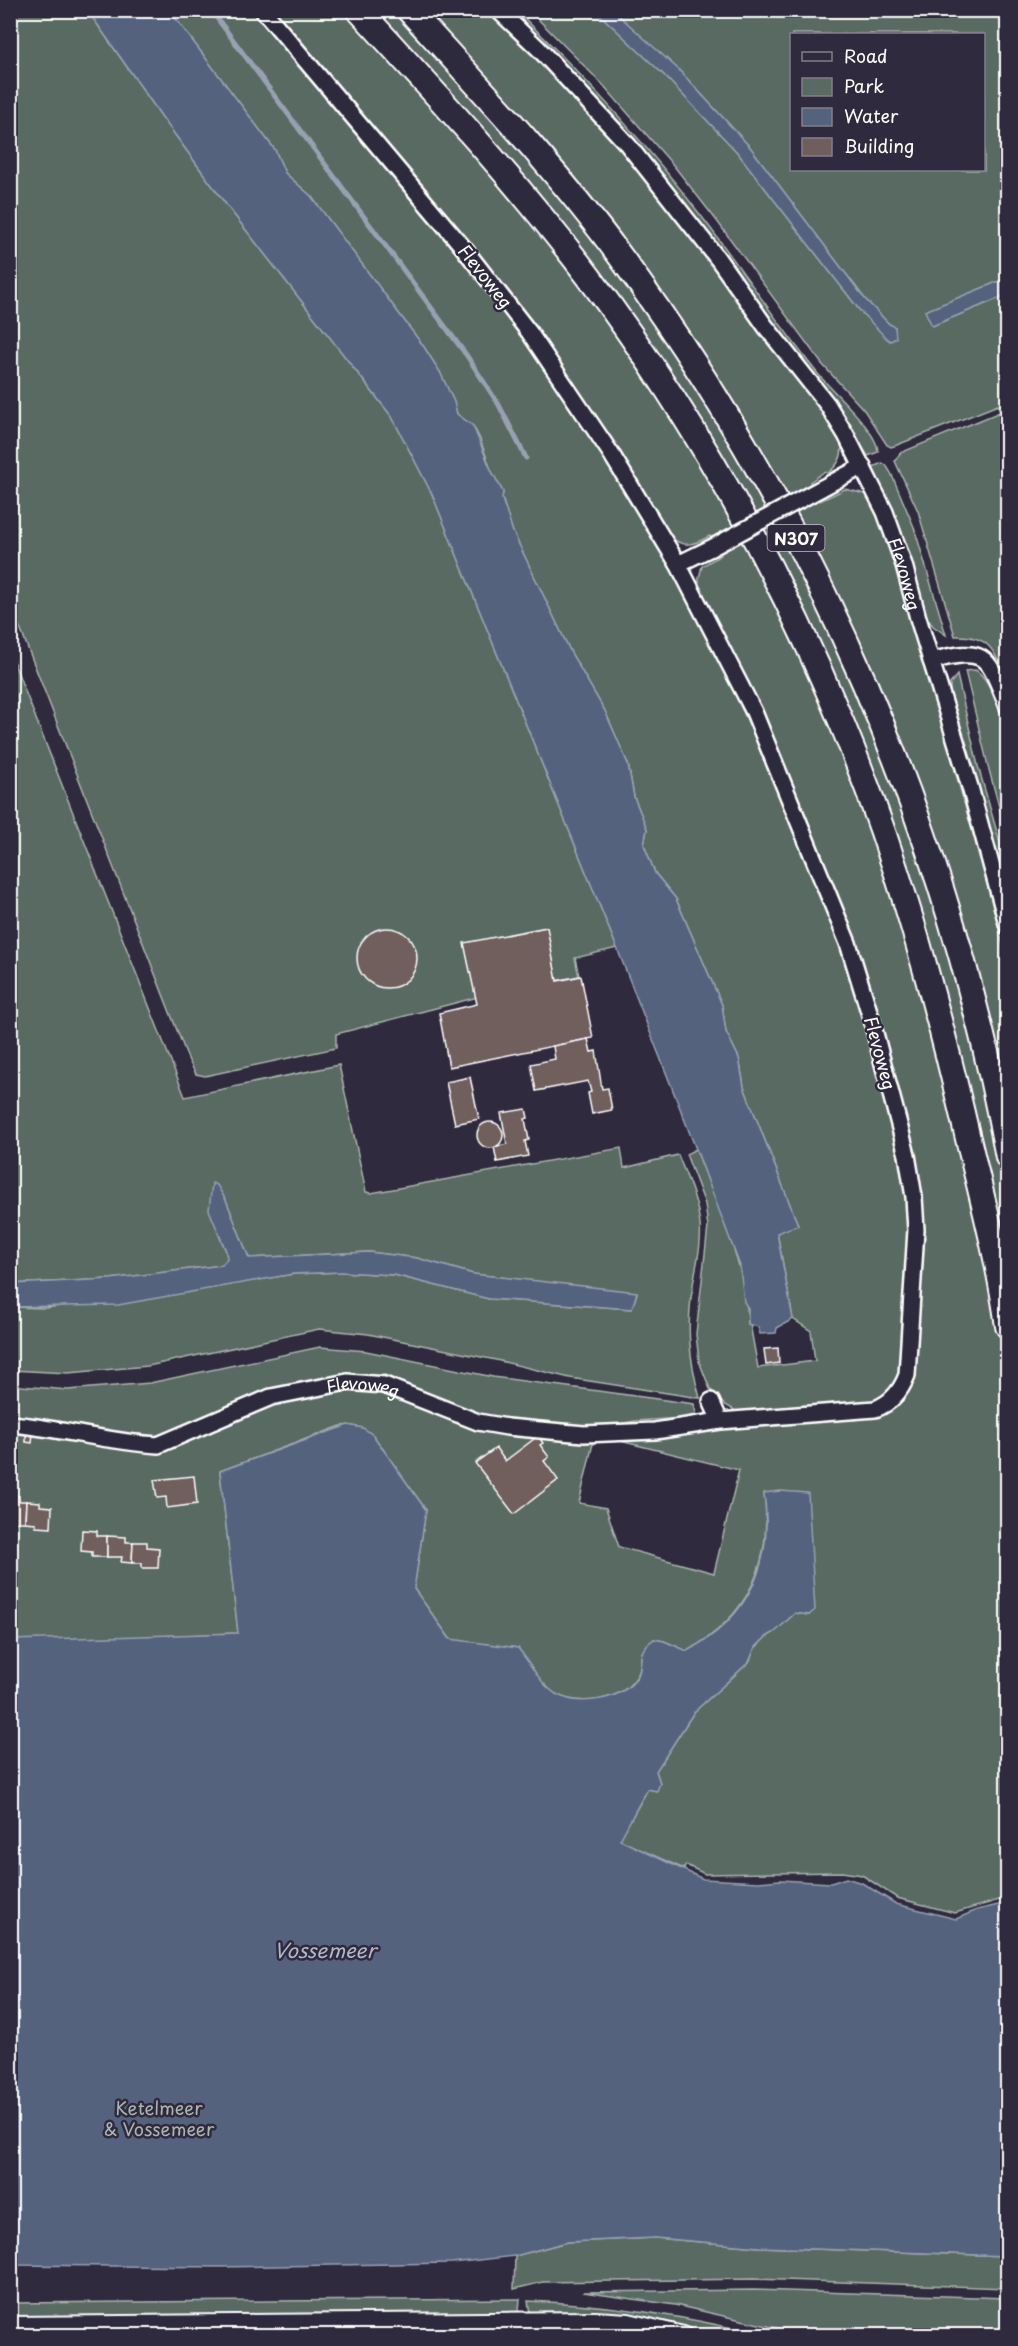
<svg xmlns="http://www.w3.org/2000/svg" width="1018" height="2346" font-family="'Playpen Sans',sans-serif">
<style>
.green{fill:#596a62;stroke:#acb4b0;stroke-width:1.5;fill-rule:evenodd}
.water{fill:#54627e;stroke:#98a1b2;stroke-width:1.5}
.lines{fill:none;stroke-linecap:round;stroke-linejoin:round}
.stream{stroke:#98a1b2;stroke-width:5}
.building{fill:#6f5e5c;stroke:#fff;stroke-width:1.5}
.minor-casing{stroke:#fff;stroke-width:20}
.tertiary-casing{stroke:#fff;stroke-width:22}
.trunk-casing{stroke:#fff;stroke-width:28}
.minor{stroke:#2f2a3d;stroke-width:15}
.tertiary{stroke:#2f2a3d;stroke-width:18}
.trunk{stroke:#2f2a3d;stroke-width:24}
.minor-bridge-casing{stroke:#fff;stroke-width:20;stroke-linecap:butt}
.minor-bridge{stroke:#2f2a3d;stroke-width:15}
.labels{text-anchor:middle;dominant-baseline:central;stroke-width:5;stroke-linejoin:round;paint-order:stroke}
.shield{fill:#2f2a3d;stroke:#c1bfc5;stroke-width:1.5}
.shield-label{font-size:16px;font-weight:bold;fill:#fff}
.street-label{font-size:18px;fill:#fff;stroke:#2f2a3d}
.park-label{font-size:18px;fill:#acb4b0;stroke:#2f2a3d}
.water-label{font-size:20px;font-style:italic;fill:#b2b8c5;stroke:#2f2a3d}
</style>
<rect width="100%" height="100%" fill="#2f2a3d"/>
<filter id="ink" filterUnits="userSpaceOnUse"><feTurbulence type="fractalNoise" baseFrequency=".0167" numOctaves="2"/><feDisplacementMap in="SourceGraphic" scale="12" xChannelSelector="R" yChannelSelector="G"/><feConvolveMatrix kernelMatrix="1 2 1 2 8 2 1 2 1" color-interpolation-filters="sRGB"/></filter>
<g filter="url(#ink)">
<g class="green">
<polygon points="11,11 88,11 162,117 228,207 392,417 432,494 617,948 575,958 579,976 497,992 336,1034 336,1048 205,1076 196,1074 189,1061 11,605"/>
<path d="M170,11h85c87,109 183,211 266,323 112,151 199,314 270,487 32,77 61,154 82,234 13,48 28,95 34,144 6,54 -2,115 -5,170 -7,19 -17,30 -37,33l-122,13 -21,-12 -12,-14 -11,-28 -3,-27 12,-107 -3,-23 -19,-50 10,-5c20,55 51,116 52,175h2l8,44 57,-7 -4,-30 -18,-12 -16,-87 21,-7 -54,-138 -5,-29 -13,-26 -4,-27 -46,-106 -21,-26 -11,-28 3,-16 -13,-32 -6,-33 -23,-53 -34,-58 -58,-121 -11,-34 1,-6 -12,-22 -11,-31 -7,-13 -16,-12 -3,-12 -14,-30 -16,-25 -113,-151 -26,-23 -10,-23z"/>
<path d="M272,11h81l105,115 181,232 154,271 103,258 104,431 7,53 1,72 -3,1 3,62 -1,397h-4l-4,-3 -44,13 -58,-15 -35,-23 -20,-3 -137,2 -19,-9 -2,4 -65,-29 29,-51 8,2 4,-8 -4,-12 38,-59 55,-50 6,-14 11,-11 9,-5 20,-19 14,2 -45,-122c9,69 -15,124 -77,158l-23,-10 -10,-2c-22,16 -7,25 -19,40 -15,22 -55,27 -78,16 -16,-9 -27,-32 -39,-47l-67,-8 -37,-51 12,-79 -53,-75c-10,-7 -20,-11 -32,-9l-121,45 18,162 -184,7 -44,623 1,-832 31,1 116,20 105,-44 60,-18 46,-3 108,40 117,12 -15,64 27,5 13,39 95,26 25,-103 -127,-31 241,-21 49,-19 9,-13 4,-14 8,-135 -16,-113 -12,-45 -25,-85 -28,-84 -31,-82 -36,-87 -76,-154v-9l3,-12 19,-11 -11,-19c-15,8 -27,14 -41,-1l-54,-90 -80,-117 -68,-87z"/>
<polygon points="369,11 403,11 614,259 786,531 915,827 987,1085 1008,1198 1007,1294 924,937 711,447"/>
<path d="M420,11h69c64,60 125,125 180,194 36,45 69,93 104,139 17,23 61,72 68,97 3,13 -2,24 -13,32l-4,-1 -14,10 10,19 25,-12 20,5 8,8 19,46 100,353 16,64 -1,159 -40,-173 -226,-525z"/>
<path d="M510,11h7c66,64 129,132 185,206 39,51 75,106 116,157 14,17 60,57 60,78l-10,4c-32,-52 -70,-98 -106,-148 -36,-50 -73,-100 -112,-148 -44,-53 -92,-102 -140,-149z"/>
<path d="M530,11h66l67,63 74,78 124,160 29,29 5,-14 -6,-3 -24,-25 -115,-152 -71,-77 -66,-59h394v267l-81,33 6,15 75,-31v387c-12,-29 -15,-47 -52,-46l-37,-125 -23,-50 5,-8 100,-41 -2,-7 -101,40 -6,2 -4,-2 -23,-35 -42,-46 -105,-143 -43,-55 -70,-80zM792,34h192v136h-192z"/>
<polygon points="882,463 886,465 891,473 914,527 946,635 933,626 925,615 901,533 873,467"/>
<path d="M10,653l175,444 154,-32 27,127 5,1 250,-45 3,20 54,-13c9,23 20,46 22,70 2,20 -4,40 -7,60 -7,40 -4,74 7,113l-130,-20 -74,-18 -128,-26 -49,-5 -171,37 -80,7 -57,-3v-63l34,1 177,-22 71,-12 48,-2 53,3 95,24 143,10 5,-16 -164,-19 -56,-16 -48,-6 -120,6 -23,-58 -8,33 8,18 1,8 -5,6 -112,14 -99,5z"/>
<path d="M975,670c13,5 31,50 33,64 3,33 0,68 -1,102l-19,-70 -23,-95z"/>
<polygon points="957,675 978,766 1007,867 1007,889 950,694 950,684"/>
<polygon points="320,1347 366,1351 493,1377 694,1404 697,1417 635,1421 591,1429 479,1415 385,1375 354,1376 153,1441 11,1419 10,1385 68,1390 150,1383"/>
<polygon points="655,2238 759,2247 1007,2256 1007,2288 753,2279 543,2282 514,2289 515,2256 567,2242"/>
<polygon points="753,2290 1007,2298 1007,2335 808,2335 675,2305 583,2292"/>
<polygon points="517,2299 520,2299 519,2310 516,2312 11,2318 10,2303"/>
<path d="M528,2301c79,3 157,15 234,34h-50l-39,-10v-2l-50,-9 -93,-1z"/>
<polygon points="498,2329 506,2335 413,2336 412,2332 419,2330"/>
<polygon points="541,2329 586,2330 637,2335 532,2336"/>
</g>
<g class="water">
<polygon points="88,11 170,11 275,150 285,173 311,196 424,347 440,372 454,402 457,414 473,426 491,470 503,492 502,499 513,532 571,653 605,711 628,764 634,797 647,829 644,845 655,873 676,899 722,1005 726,1032 739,1058 744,1087 798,1225 777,1233 793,1319 777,1328 776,1333 760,1334 758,1327 748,1324 748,1308 744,1302 740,1266 696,1149 617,948 432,494 392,417 228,207 162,117"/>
<polygon points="596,11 614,11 679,70 750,147 865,299 889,324 895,327 896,338 891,341 887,339 861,312 737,152 663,74"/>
<polygon points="1007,278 1007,295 932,326 925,311"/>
<polygon points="212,1183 217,1185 226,1200 249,1258 369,1252 417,1258 473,1274 637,1292 632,1309 489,1299 394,1275 341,1272 293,1274 118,1305 11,1307 11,1284 110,1279 222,1265 227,1259 226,1251 209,1210"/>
<path d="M348,1425l15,3 10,7 53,75 -12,79 36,50 68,9c12,15 23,38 40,47 22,11 62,6 78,-16 11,-16 -4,-24 18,-40l10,2 23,10c63,-33 87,-89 77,-158l16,-2 28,2 7,117 -6,5 -14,-2 -20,19 -9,5 -11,11 -6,14 -55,50 -38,59 4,12 -3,8 -10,-2 -27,51 83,39 56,3 21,-2 51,3 15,-5 16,5 34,21 60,15 21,-9 30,-7v353l-248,-9 -104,-9 -88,4 -52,14 -63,7 -233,4 -208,-2v-625l227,-7 -18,-162z"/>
</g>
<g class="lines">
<polyline class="stream" points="211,10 467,356 499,405 526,458"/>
</g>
<g class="building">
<polygon points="547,927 557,981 581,976 593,1038 449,1067 439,1013 477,1004 464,943"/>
<circle cx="387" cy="958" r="30"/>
<polygon points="588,1039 591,1052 596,1051 602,1089 608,1088 612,1110 592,1114 588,1093 591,1092 588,1081 536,1091 531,1064 555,1059 553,1046"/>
<polygon points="470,1077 479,1119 455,1124 446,1082"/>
<polygon points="526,1109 528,1118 525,1119 529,1140 525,1141 528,1156 497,1162 494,1147 507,1144 501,1113"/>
<circle cx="490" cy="1135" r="13"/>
<polygon points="778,1348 779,1363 766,1365 764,1349"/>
<polygon points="26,1432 33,1433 32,1443 26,1442"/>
<polygon points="538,1436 543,1443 540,1445 549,1457 544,1461 558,1480 514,1514 475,1463 496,1448 505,1461"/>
<polygon points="194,1476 197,1504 167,1508 166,1497 157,1498 154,1480"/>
<polygon points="10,1495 19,1496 19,1501 26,1501 25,1522 14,1522 15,1516 10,1516"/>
<polygon points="26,1501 40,1502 40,1506 52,1507 51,1528 36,1527 36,1523 25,1522"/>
<polygon points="82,1530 97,1531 97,1536 107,1536 107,1557 92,1557 92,1552 81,1551"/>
<polygon points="107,1536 126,1537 126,1542 133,1542 132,1563 121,1562 122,1557 107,1557"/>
<polygon points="133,1542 147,1542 147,1547 159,1548 158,1568 142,1568 142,1563 132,1563"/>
</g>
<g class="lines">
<g class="minor-casing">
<g id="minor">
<path id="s1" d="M498,10l41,39 89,96 90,114 48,68 61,77 19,31 39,77 19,53 14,53 52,169 38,140"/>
<polyline points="820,489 863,466"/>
<polyline points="678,564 711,548"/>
<path d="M931,661c57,-15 56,-5 77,46"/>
<polyline points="711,1401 720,1421"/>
<path id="s2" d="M10,1424c50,4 98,18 148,21l113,-48 76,-15 37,3 94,37 29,5 77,7 71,-3 65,-10 155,-12c17,-6 26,-18 32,-34l9,-145 -2,-33 -7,-42 -36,-137 -23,-75 -94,-231 -76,-148 -68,-112 -81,-120 -67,-86 -199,-236"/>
</g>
</g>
<g class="tertiary-casing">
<polyline id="tertiary" points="10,2326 595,2321 628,2323 683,2336"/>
</g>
<g class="trunk-casing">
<g id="trunk">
<path d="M359,10c81,88 158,172 230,267 103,138 189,291 254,449 52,125 88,256 119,387 16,70 36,141 46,213"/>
<path d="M409,10c73,80 147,159 211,246 196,266 328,576 388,901"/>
</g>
</g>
<use href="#minor" class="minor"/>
<use href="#tertiary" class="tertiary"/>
<use href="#trunk" class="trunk"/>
<g class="minor-bridge-casing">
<polyline id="minor-bridge" points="711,548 820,489"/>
</g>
<use href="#minor-bridge" class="minor-bridge"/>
</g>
</g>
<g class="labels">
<rect class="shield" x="767.5" y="525" width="57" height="26" rx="4.5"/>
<g class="shield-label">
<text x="796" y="538">N307</text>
</g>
<g class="street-label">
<text transform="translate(486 276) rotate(52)">Flevoweg</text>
<text stroke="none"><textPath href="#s1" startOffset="702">Flevoweg</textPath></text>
<text transform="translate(881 1053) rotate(75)">Flevoweg</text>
<text stroke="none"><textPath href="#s2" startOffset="366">Flevoweg</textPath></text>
</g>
<g class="park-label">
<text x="159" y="2107">Ketelmeer<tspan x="159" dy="21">&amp; Vossemeer</tspan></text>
</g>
<g class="water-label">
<text x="325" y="1950">Vossemeer</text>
</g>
</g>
<rect width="1018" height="2346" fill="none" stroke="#2f2a3d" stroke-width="36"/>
<rect x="18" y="18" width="982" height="2310" fill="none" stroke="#fff" stroke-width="2" filter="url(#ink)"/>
<rect x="790" y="33" width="195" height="138" fill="#2f2a3d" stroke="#827f8b" stroke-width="1.5"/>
<rect x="802" y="52" width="30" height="9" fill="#2f2a3d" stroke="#827f8b" stroke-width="1.5"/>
<text x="844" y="63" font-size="18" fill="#ffffff">Road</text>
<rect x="802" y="78" width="30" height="18" fill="#596a62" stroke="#827f8b" stroke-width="1.5"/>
<text x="844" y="93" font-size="18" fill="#ffffff">Park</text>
<rect x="802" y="108" width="30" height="18" fill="#54627e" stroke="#827f8b" stroke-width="1.5"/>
<text x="844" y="123" font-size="18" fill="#ffffff">Water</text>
<rect x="802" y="138" width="30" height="18" fill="#6f5e5c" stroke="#827f8b" stroke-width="1.5"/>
<text x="844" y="153" font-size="18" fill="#ffffff">Building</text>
</svg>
